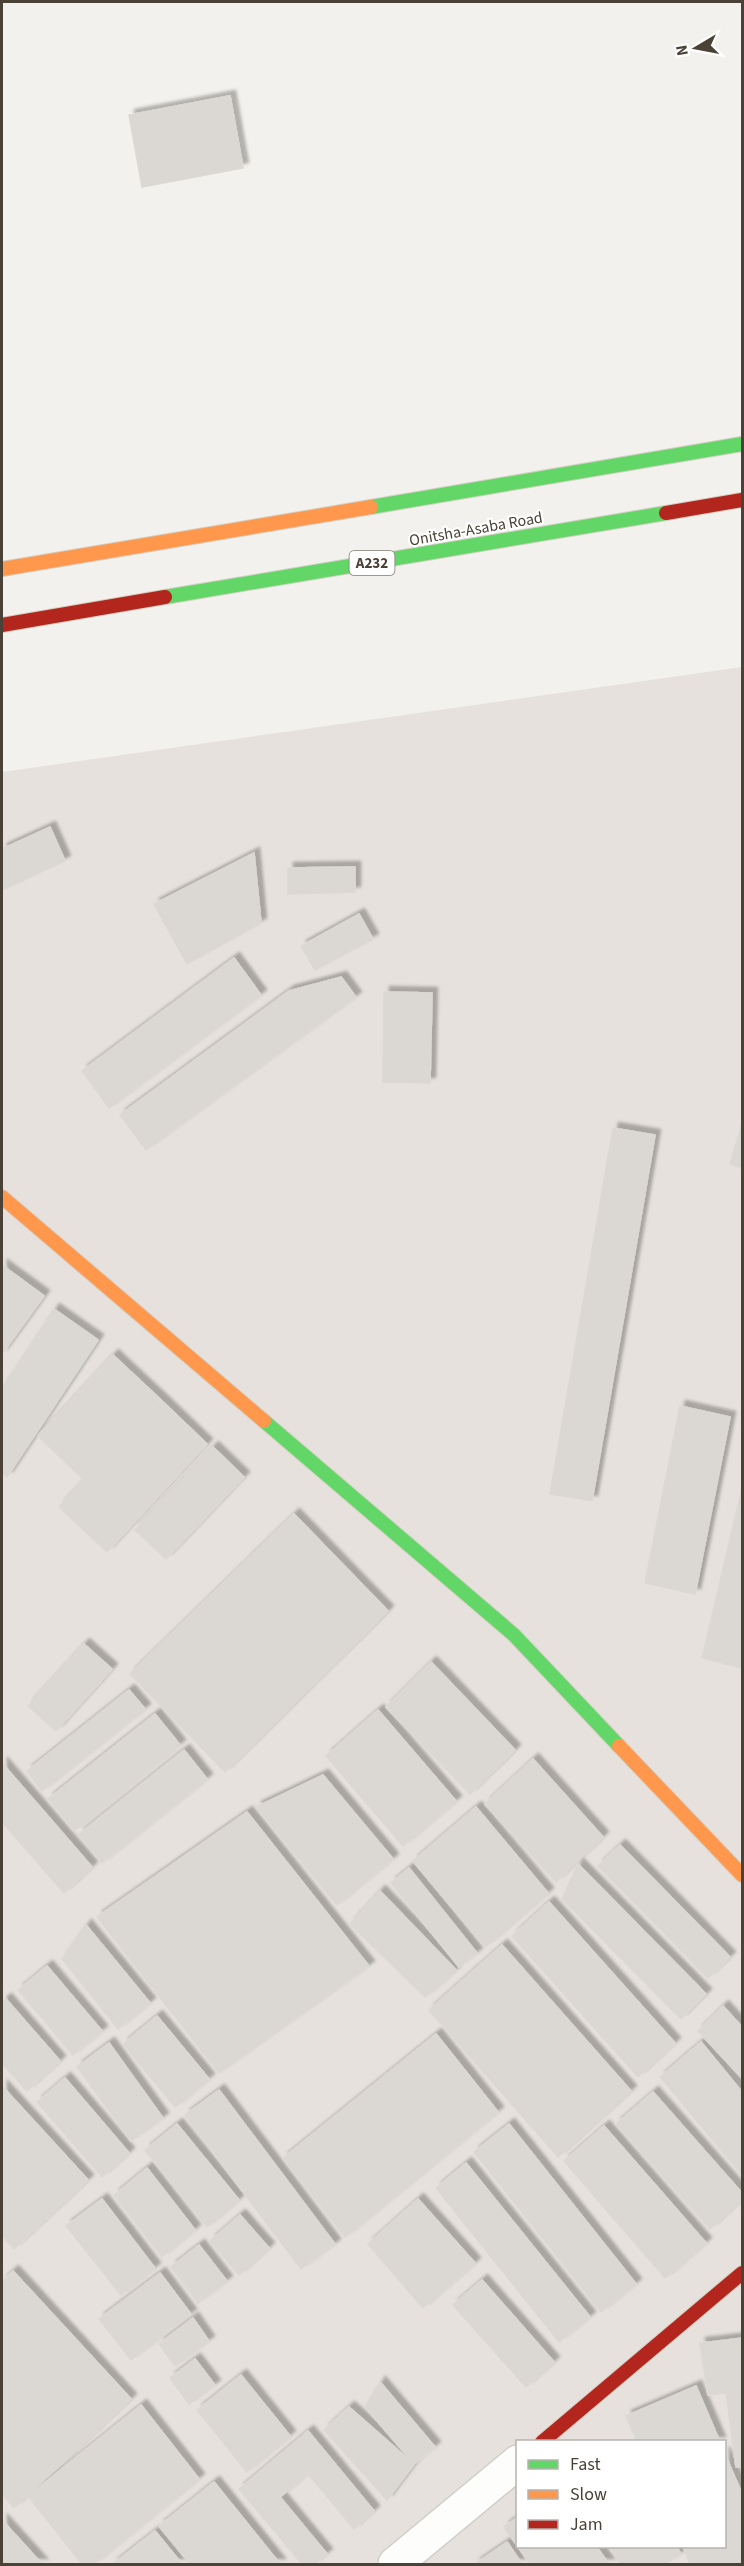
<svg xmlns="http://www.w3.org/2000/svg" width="744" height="2566" font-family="'Source Sans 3',sans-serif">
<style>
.industrial{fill:#e6e1dc;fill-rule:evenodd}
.building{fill:#dbd8d3;stroke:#dcd8d2;stroke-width:1.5;filter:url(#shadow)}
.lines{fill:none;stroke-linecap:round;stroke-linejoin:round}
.street-casing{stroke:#d1cfca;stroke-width:36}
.fast-casing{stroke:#d5d0c4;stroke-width:16}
.slow-casing{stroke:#d5d0c4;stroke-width:16}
.jam-casing{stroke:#d5d0c4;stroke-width:16}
.street{stroke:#fdfdfc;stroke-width:33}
.fast{stroke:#63d668;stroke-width:14}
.slow{stroke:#ff974d;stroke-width:14}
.jam{stroke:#b3261e;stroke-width:14}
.labels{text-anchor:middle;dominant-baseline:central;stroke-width:4.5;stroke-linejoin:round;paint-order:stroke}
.shield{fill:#fff;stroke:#817b73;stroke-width:1.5}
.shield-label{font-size:15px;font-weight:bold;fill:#4b4237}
.street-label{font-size:16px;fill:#4b4237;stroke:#fff}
</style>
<defs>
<filter id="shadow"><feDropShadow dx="5.5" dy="-5.5" stdDeviation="1.5" flood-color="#0004"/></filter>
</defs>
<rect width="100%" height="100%" fill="#f3f1ed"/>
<path class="industrial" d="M742,667v1897h-740v-1792zM518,2442h206v104h-206z"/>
<g class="building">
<polygon points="230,96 243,168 142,187 129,115"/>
<polygon points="50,827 65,861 2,890 2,849"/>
<polygon points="254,853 261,923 187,964 154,904"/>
<polygon points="355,867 355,892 288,894 288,868"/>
<polygon points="359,914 373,939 315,970 301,946"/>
<polygon points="234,958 261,995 109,1108 82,1071"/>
<polygon points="341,977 356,997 146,1150 120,1115 289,991"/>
<polygon points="384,992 432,993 430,1083 383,1082"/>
<polygon points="742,1124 742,1168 730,1164"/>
<polygon points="613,1128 655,1135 592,1501 550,1494"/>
<polygon points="2,1265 44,1296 2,1354"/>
<polygon points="54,1309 98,1340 7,1477 2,1473 2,1388"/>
<polygon points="113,1355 160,1399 84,1480 38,1436"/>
<polygon points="160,1399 207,1444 107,1552 59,1507"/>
<polygon points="680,1406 730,1417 695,1594 645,1583"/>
<polygon points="213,1447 244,1477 166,1559 135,1530"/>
<polygon points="742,1488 742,1668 702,1658"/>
<polygon points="294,1514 388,1611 225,1772 130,1674"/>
<polygon points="84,1644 112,1669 56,1731 28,1706"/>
<polygon points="431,1662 515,1750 470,1794 386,1707"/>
<polygon points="129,1690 145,1709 42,1791 27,1771"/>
<polygon points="378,1710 456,1801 403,1846 326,1756"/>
<polygon points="155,1714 180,1745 74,1831 48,1799"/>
<polygon points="184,1750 207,1779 102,1863 79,1834"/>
<polygon points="533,1759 603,1837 556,1882 485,1804"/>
<polygon points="2,1763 92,1867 64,1893 2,1822"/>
<polygon points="323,1775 393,1859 337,1905 256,1807"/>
<polygon points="476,1807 548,1893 485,1947 413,1861"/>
<polygon points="247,1812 369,1966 219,2073 97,1917"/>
<polygon points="620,1845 730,1957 708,1978 598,1866"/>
<polygon points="578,1864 706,1994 681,2019 562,1899"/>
<polygon points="409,1868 477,1953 459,1967 391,1883"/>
<polygon points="380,1891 456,1970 425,1997 350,1924"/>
<polygon points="549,1902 675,2043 638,2077 512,1936"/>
<polygon points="86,1925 150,2003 118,2029 62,1959"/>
<polygon points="502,1945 631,2091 558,2157 429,2010"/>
<polygon points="47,1966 102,2031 73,2055 18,1990"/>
<polygon points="6,1999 60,2061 27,2091 2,2063 2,2002"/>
<polygon points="723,2006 742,2027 742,2078 698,2031"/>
<polygon points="157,2016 209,2079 175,2107 123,2044"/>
<polygon points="436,2034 498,2112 345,2237 283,2158"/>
<polygon points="701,2042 742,2092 742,2175 660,2077"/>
<polygon points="109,2043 163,2118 131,2141 77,2067"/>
<polygon points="65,2078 129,2153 102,2177 37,2102"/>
<polygon points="2,2086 88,2180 14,2249 2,2236"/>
<polygon points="219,2090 335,2244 301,2269 185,2115"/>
<polygon points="653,2092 742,2193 742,2200 710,2229 616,2124"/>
<polygon points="177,2124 239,2200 207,2227 145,2150"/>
<polygon points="509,2124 636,2284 601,2312 474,2152"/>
<polygon points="604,2126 706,2243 665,2278 564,2161"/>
<polygon points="466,2163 590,2317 559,2342 436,2188"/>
<polygon points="147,2168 195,2230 162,2257 114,2195"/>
<polygon points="102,2199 155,2268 121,2295 66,2226"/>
<polygon points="418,2199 475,2263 423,2308 368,2244"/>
<polygon points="240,2215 269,2248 239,2275 210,2241"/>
<polygon points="199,2245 227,2281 198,2303 171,2267"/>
<polygon points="13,2271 131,2399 14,2508 2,2494 2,2281"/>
<polygon points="160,2273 191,2314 131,2360 99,2319"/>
<polygon points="482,2280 554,2362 526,2387 453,2305"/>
<polygon points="193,2318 209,2341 175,2366 159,2344"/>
<polygon points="742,2338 742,2466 736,2467 719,2341"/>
<polygon points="719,2341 726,2393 708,2395 700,2343"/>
<polygon points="195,2359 215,2385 189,2404 170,2378"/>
<polygon points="241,2375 290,2436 247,2472 197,2410"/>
<polygon points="380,2382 435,2447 414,2464 365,2407"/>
<polygon points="696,2386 720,2442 637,2442 626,2416"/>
<polygon points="141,2405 199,2479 94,2564 82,2564 28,2496"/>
<polygon points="349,2407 414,2464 387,2500 324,2430"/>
<polygon points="308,2431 374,2511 354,2529 308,2474 280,2497 327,2554 315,2564 302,2564 239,2489"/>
<polygon points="724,2452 742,2494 742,2518 724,2526"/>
<polygon points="214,2482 280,2564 190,2564 159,2526"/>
<polygon points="518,2517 518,2546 596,2546 609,2564 530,2564 504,2527"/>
<polygon points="742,2518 742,2564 690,2564 683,2546 724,2546 724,2526"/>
<polygon points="2,2520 42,2564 2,2564"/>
<polygon points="155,2531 182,2564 113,2564"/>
<polygon points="507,2542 522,2564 475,2564"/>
<polygon points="608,2546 676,2546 681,2554 665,2564 621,2564"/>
</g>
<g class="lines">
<g class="street-casing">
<polyline id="street" points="395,2564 518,2462"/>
</g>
<g class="fast-casing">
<g id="fast">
<polyline points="371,507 742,444"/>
<polyline points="165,597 666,513"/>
<polyline points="264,1421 514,1635 619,1746"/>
</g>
</g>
<g class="slow-casing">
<g id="slow">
<polyline points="2,569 371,507"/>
<polyline points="2,1197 264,1421"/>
<polyline points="619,1746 742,1875"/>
</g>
</g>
<g class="jam-casing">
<g id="jam">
<polyline points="666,513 742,500"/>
<polyline points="2,625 165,597"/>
<polyline points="542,2442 742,2273"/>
</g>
</g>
<use href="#street" class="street"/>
<use href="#fast" class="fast"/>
<use href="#slow" class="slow"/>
<use href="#jam" class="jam"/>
</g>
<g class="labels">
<rect class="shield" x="349.5" y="551" width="45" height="24" rx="4.5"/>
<g class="shield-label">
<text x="372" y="563">A232</text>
</g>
<g class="street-label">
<text transform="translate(476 529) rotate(-10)">Onitsha-Asaba Road</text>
</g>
</g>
<rect width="744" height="2566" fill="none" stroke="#4b4237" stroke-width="6"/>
<rect x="516" y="2440" width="210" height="108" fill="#ffffff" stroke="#b7b3af" stroke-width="1.5"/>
<rect x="528" y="2460" width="30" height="9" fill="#63d668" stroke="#b7b3af" stroke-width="1.5"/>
<text x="570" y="2470" font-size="18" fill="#4b4237">Fast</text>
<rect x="528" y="2490" width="30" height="9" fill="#ff974d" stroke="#b7b3af" stroke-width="1.5"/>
<text x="570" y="2500" font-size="18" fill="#4b4237">Slow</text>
<rect x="528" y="2520" width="30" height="9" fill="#b3261e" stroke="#b7b3af" stroke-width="1.5"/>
<text x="570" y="2530" font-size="18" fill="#4b4237">Jam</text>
<g transform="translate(696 48) rotate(260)" stroke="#ffffff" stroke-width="4.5" paint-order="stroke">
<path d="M0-4.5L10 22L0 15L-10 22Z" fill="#4b4237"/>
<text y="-9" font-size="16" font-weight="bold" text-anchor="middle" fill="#4b4237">N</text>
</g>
</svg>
